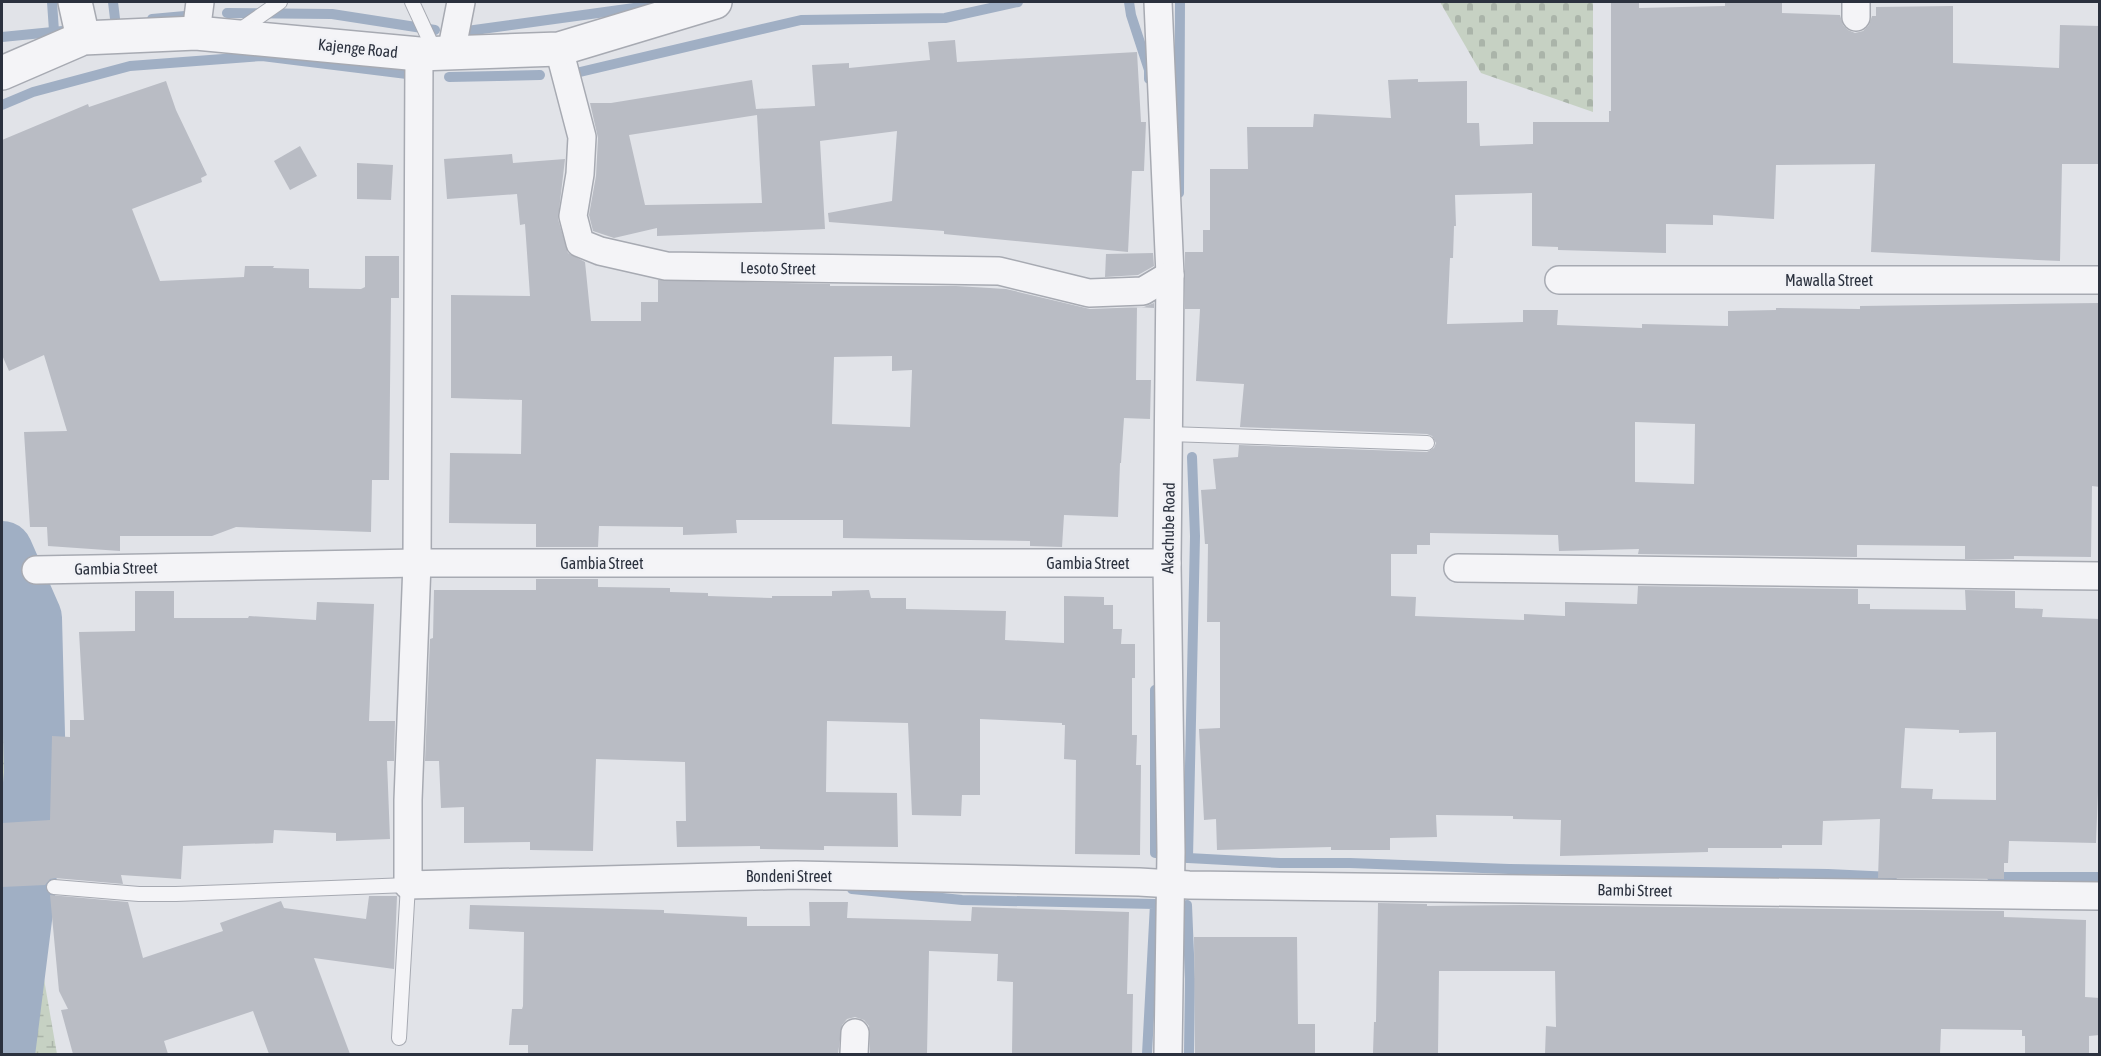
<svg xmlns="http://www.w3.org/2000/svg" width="2101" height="1056" font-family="'Asap Condensed',sans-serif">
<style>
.wetland{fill:url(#wetland-marsh)}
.cemetery{fill:url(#cemetery-stones)}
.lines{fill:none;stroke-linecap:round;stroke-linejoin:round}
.stream{stroke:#a0afc4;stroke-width:10}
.river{stroke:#a0afc4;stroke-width:62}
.building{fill:#b9bcc4;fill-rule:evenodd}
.service-casing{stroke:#a7aab2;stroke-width:16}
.minor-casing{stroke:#a7aab2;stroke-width:30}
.tertiary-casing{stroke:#a7aab2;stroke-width:36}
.service{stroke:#f4f4f7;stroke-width:14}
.minor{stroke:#f4f4f7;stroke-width:27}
.tertiary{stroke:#f4f4f7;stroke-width:33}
.labels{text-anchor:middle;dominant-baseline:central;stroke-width:5;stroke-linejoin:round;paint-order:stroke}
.street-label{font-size:16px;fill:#2b313e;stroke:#f1f2f6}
</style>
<defs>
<pattern id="wetland-marsh" width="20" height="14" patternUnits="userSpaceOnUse" patternTransform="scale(1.5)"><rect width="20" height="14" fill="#c6d1c3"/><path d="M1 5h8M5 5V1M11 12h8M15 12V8" fill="none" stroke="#aab4a9"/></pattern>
<pattern id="cemetery-stones" width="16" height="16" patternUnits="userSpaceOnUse" patternTransform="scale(1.5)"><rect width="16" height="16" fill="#c6d1c3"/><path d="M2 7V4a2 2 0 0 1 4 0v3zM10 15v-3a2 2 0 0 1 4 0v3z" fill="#aab4a9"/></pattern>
</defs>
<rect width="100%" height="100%" fill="#e1e3e8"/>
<polygon class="wetland" points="3,520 53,659 28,887 57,1054 2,1054 2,521"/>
<polygon class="cemetery" points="1440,2 1593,2 1593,112 1481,73"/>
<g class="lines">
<g class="stream">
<polyline points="52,2 54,31"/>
<polyline points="1129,2 1131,15 1149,70 1149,79"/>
<polyline points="227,13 332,14 435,30"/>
<polyline points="152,19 196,15"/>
<polyline points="109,27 116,27 113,2"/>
<polyline points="467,31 656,5"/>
<polyline points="2,37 73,30"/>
<polyline points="580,72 801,20 945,18 1018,2"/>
<polyline points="449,77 540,75"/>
<polyline points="2,105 33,92 130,66 262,56 407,74"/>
<polyline points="1179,193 1180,2"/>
<polyline points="1155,690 1155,853 1171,852 1188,858 1280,863 1350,863 1509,869 1828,874 1892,877"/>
<polyline points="1188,858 1195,536 1192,457"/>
<polyline points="1992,877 2100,877"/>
<polyline points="852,889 962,900 1155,904 1147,1054"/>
<polyline points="1187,905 1190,979 1189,1054"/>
</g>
<polyline class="river" points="2,552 31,618 35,773 24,895 4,1054"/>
</g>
<g class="building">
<path d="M1611,2h28v6l86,-2v-4h57v11l58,2 3,10 5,5 7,3 8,-2 6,-6 3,-9h4v-9l77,-1v57l106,5 1,-43 40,1v138h-38l-2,97 -189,-9 4,-88 -99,1 -2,54 -61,-4v10l-47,-1v29l-108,-3v-3l-26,-1v-53l-77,2 1,31h-2l-1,32h-3l-3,66 76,-2v-12h35l-1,15 85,3v-4l86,2v-15l48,-1v-2l84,1v-3l240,-3v184l-8,-1 -1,71 -77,-1v3h-49v-13l-108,-1v12l-219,-3 1,-5 -80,2 -1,-16 -128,-2v12h-13v9h-26v42l25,1 -1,19 109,4v-6l41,2v-14l72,2 1,-18 220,3v15h12v5l96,1 -1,-20 50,1v17l28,1 -1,8 58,2v122l-4,102 -87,-2 -1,22h-4v16l-126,-1 2,-59 -57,2 -1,24h-40v3h-74v4l-148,4 1,-36 -48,-1v-3l-77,-1 1,22 -47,1v12h-59v-3l-114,3 -1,-31 -12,1 -5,-91 21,-1v-106h-13l1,-78h-3l-4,-54 15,-1 -3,-30 25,-2 1,-12 188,7 7,-4 2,-5 -4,-7 -5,-2 -187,-7 4,-43 -48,-3 4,-72h-15v-57h18v-22h7v-61h38l-1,-42h66l1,-13 77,4 -3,-38 30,-1v3l49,-1v42h12l1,23 53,-2v-22h76v-11h2zM1635,422l60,2 -1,60 -59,-2zM1905,728l54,2v3l37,-1v68l-64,-1 1,-10 -32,-1z"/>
<path d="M955,40l2,22 180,-10 4,70h5l-2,49h-12l-4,81 -184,-18v-3l-115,-9 -1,-9 64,-12 5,-70 -77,10 5,88 -168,7v-8l-43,10 -21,-7 -4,-16 7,-39 2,-38 -8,-35h21l141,-23 4,29 59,-3 -3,-41 37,-2v5l81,-8 -2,-18zM757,115l5,88 -117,2 -16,-70z"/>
<polygon points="166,81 176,110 207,175 201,178 202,182 132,209 160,281 244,277 245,266 274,266 273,268 309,269 309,288 361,289 365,287 365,256 399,256 399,298 391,298 389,480 372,480 371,532 236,527 212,536 120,536 120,551 48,546 47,527 30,527 24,432 67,431 44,355 9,371 2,355 2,140 88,104 89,107"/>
<polygon points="300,146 317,176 290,190 274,161"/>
<path d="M512,154l1,9 52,-4 -7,60 10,34 17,9 6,59h50v-19h17v-22l172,4v2h126l50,3 84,20 54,-2 10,-4v5l-17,-1 -1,73h15l-1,39 -26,-1 -3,45h-1l-2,54 -54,-2 -2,32 -32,-1v-5l-187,-3v-18h-107l1,13 -54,2v-8l-84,-1 -1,21h-62v-23l-87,-1 1,-70 71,1 1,-54 -71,-2v-103l79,1 -5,-72 -5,1 -3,-31 -70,5 -3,-40zM892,356v15l20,-1 -2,57 -78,-3 2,-67z"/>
<polygon points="357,163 393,165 391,200 357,199"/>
<polygon points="1153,253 1154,266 1138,275 1105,277 1106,254"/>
<polygon points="536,579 598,579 598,587 670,588 670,592 708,593 708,596 772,598 772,596 832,596 832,591 869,590 871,598 906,598 906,609 1006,611 1005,640 1064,643 1064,596 1104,597 1104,605 1113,605 1113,629 1122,629 1121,644 1135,644 1135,678 1132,678 1132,735 1137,735 1136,765 1141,765 1140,855 1075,854 1076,760 1064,759 1065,725 1062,725 1062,723 980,719 980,795 962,795 961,816 912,815 908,723 827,721 826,792 897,793 898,847 824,846 824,850 760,849 760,846 677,847 676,821 686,821 685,762 596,759 593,851 530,850 530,842 464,843 464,807 441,808 439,761 425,761 430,639 433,638 434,590 536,590"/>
<polygon points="135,591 174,591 174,618 248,618 249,616 316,620 317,602 374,604 369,721 395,721 394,761 387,761 390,839 336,841 336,833 274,830 273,843 183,846 181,879 121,875 123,884 55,878 50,879 45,885 2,887 2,823 50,820 52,736 70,737 70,720 84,720 79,632 135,631"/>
<polygon points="50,895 128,902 143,958 223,931 220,923 281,901 284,908 366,919 369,896 397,896 394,969 314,958 350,1054 269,1054 253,1011 164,1041 168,1054 73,1054 61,1010 68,1009 59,991"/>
<polygon points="809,902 848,902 847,918 971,921 972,907 1129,912 1127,994 1133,994 1132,1054 1012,1054 1013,982 997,981 998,954 929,951 927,1054 870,1054 869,1026 864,1020 855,1017 847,1019 842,1025 838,1054 528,1054 528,1045 509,1045 512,1009 522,1009 523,1006 524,932 469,929 470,905 664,910 664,913 747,917 747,926 810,926"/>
<polygon points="1378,903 1427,904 1427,906 1520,905 2004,911 2004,917 2086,920 2085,997 2100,998 2100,1035 2089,1036 2089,1054 2025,1054 2025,1036 2022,1036 2022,1030 1941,1029 1940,1054 1545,1054 1546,1026 1556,1027 1555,971 1439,971 1438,1054 1373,1053 1374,1022 1376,1022"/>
<polygon points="1194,937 1297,937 1298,1024 1315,1024 1315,1054 1195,1054"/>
</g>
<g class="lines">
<g class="service-casing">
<g id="service">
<polyline points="412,2 436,54"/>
<polyline points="237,32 280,2"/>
<polyline points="1169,434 1427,443"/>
<polyline points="54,887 139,894 176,894 408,885 399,1038"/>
</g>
</g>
<g class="minor-casing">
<g id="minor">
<polyline points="1158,2 1170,275 1167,563 1171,852 1168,1054"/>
<polyline points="1856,17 1856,2"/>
<polyline points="196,33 200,2"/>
<polyline points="559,49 582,137 580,174 573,216 580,243 600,251 666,266 999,271 1089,293 1143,291 1170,275"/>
<polyline points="451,53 461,2"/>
<polyline points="419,54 417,563 408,800 408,885 796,875 1139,882 1189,885 2100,896"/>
<polyline points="1559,280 2100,280"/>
<polyline points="1458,568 2100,576"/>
<polyline points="36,570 417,563 1167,563"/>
<polyline points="854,1054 855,1033"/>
</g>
</g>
<g class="tertiary-casing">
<g id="tertiary">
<polyline points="75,2 83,38"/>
<polyline points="2,73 83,38 196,33 419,54 559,49 715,2"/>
</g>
</g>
<use href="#service" class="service"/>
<use href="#minor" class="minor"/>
<use href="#tertiary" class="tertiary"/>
</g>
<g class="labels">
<g class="street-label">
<text transform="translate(358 48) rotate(6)">Kajenge Road</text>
<text transform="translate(778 268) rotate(1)">Lesoto Street</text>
<text x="1829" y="280">Mawalla Street</text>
<text transform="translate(1168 528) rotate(-89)">Akachube Road</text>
<text x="602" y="563">Gambia Street</text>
<text x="1088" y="563">Gambia Street</text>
<text transform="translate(116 568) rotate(-1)">Gambia Street</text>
<text x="789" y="876">Bondeni Street</text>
<text transform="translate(1635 890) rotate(1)">Bambi Street</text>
</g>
</g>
<rect width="2101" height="1056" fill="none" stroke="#2b313e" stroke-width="6"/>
</svg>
